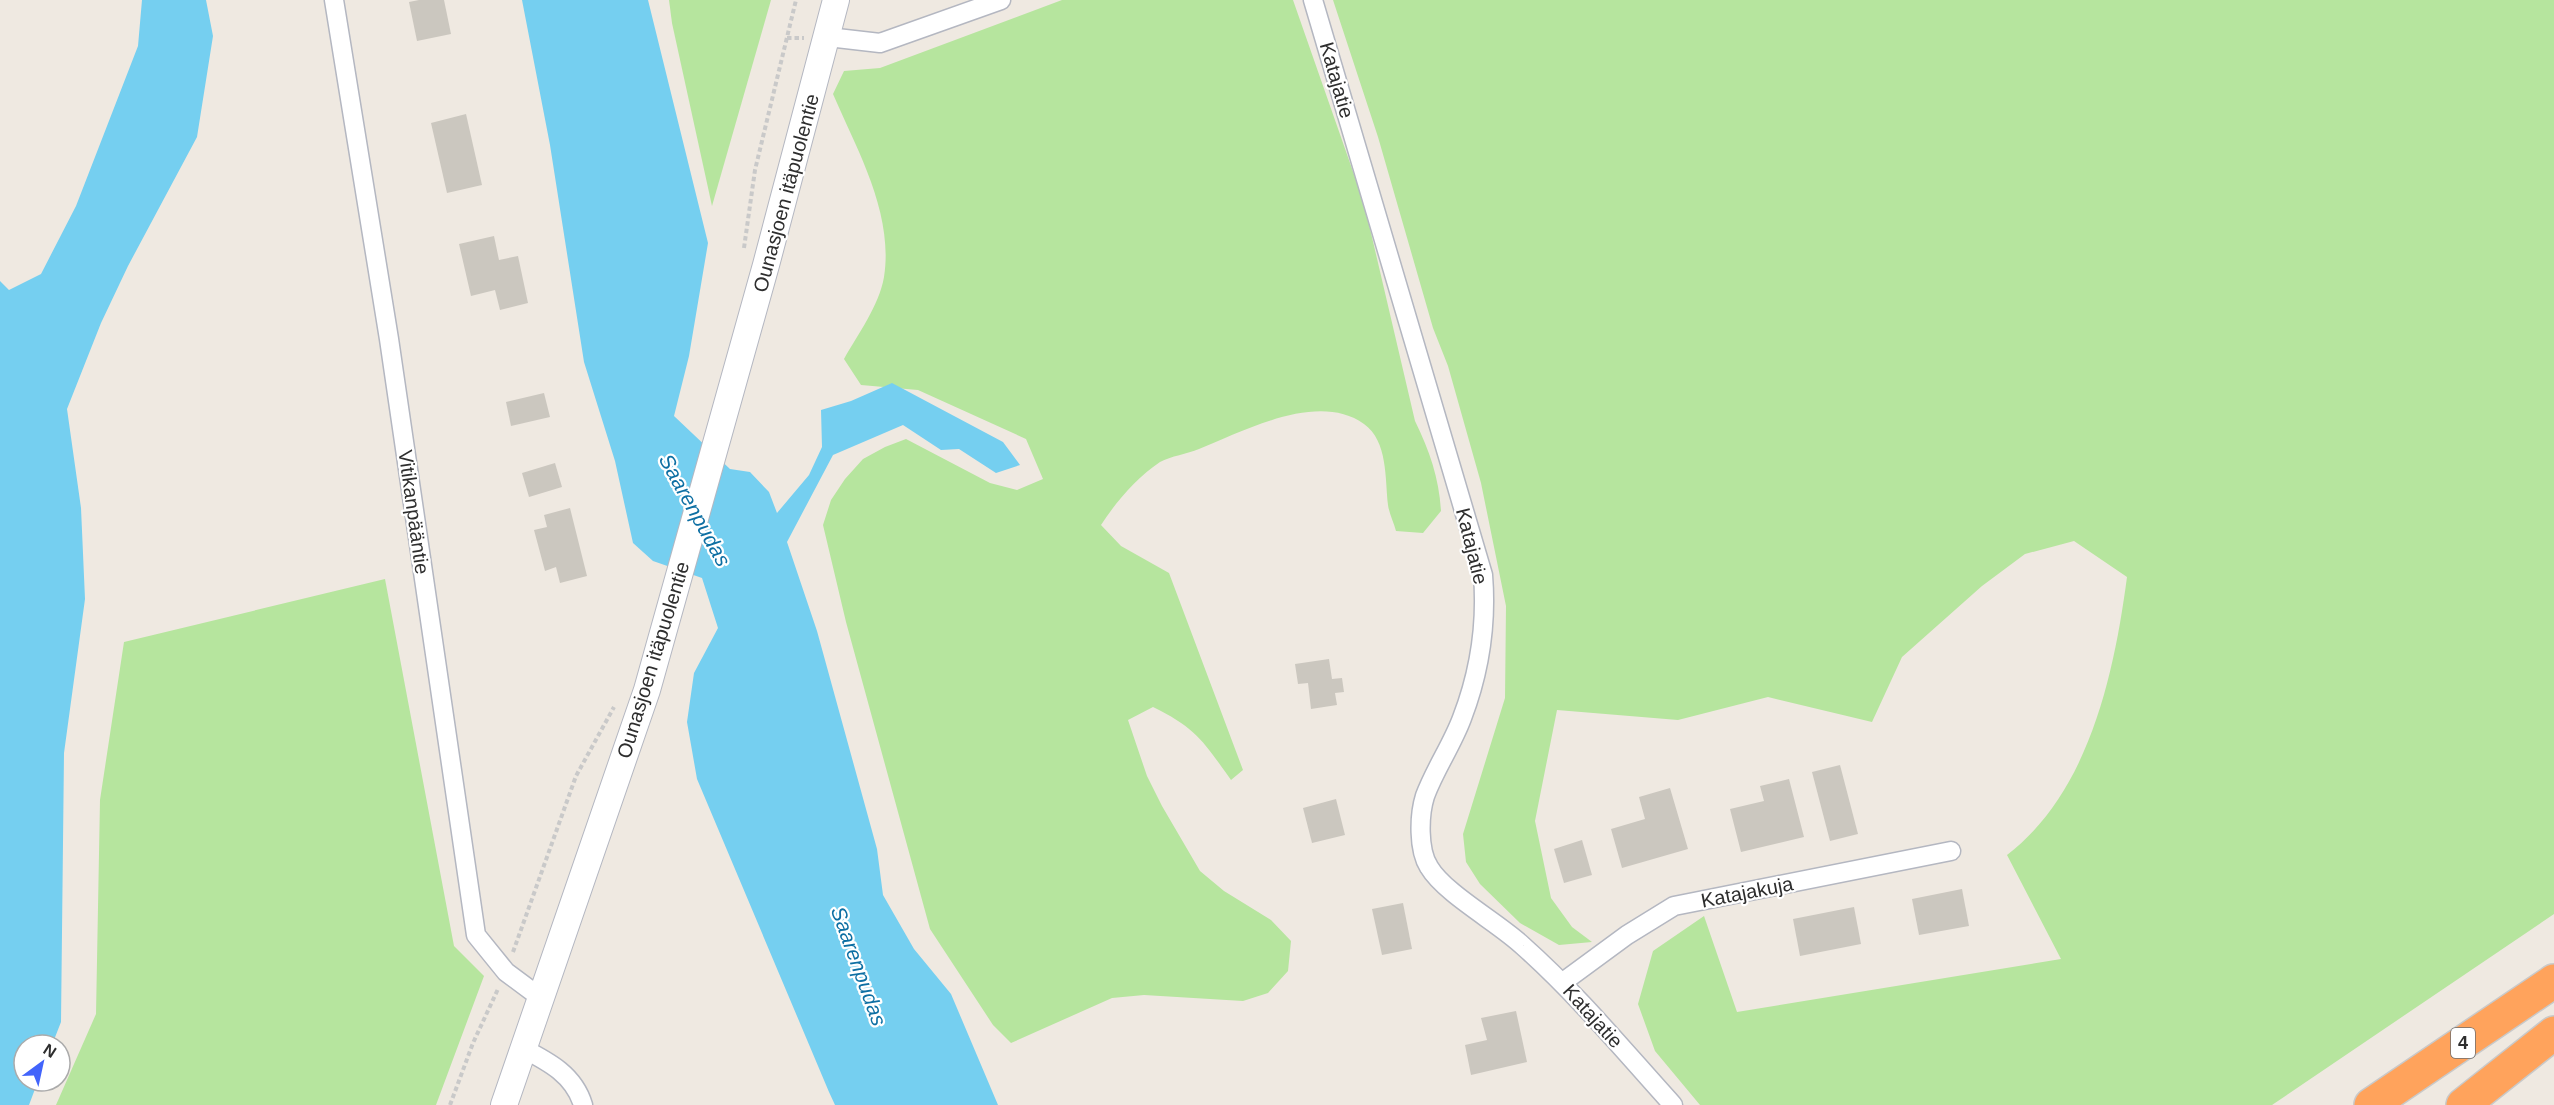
<svg xmlns="http://www.w3.org/2000/svg" width="2554" height="1105" font-family="Arial,sans-serif">
<style>
.green{fill:#b6e59e}
.water{fill:#75cff0}
.building{fill:#cbc7bf}
.lines{fill:none;stroke-linecap:round;stroke-linejoin:round}
.street-casing{stroke:#b4b7c1;stroke-width:21}
.secondary-casing{stroke:#b4b7c1;stroke-width:28}
.highway-casing{stroke:#c9c9c9;stroke-width:36}
.path{stroke:#c9c9c9;stroke-width:4;stroke-dasharray:4.5 3;stroke-linecap:butt}
.street{stroke:#fff;stroke-width:18}
.secondary{stroke:#fff;stroke-width:26}
.highway{stroke:#ffa35c;stroke-width:33}
.labels{text-anchor:middle;dominant-baseline:central;stroke-width:4.5;stroke-linejoin:round;paint-order:stroke}
.shield{fill:#fff;stroke:#6d6d6d;stroke-width:1.5}
.shield-label{font-size:18px;font-weight:bold;fill:#2e2e2e}
.street-label{font-size:20px;fill:#2e2e2e;stroke:#fff}
.water-label{font-size:21px;font-style:italic;fill:#0d6fa3;stroke:#fff}
</style>
<rect width="100%" height="100%" fill="#efe9e1"/>
<g class="green">
<polygon points="669,0 771,0 712,206 672,23"/>
<path d="M1062,0h231l71,203 51,218c15,31 24,57 26,90l-18,22 -27,-2c-2,-8 -7,-18 -8,-26 -3,-26 0,-64 -24,-81 -46,-33 -120,7 -165,25 -12,5 -28,7 -39,13 -24,16 -44,40 -59,63l20,21 48,27 74,197 -12,10c-27,-38 -35,-52 -78,-73l-25,13 19,56 15,30 38,65 24,20 47,29 20,21 -3,30 -20,22 -25,8 -99,-6 -32,3 -101,45 -18,-18 -63,-96 -84,-307 -23,-97 8,-25 14,-21 18,-20 22,-12 21,-8 84,44 27,7 26,-11 -17,-40 -108,-49 -57,-5 -17,-26c14,-25 35,-53 40,-82 10,-64 -27,-127 -51,-183l11,-23 36,-3z"/>
<path d="M1333,0h1221v914l-282,191h-572l-45,-54 -17,-47 15,-53 51,-35 33,96 324,-53 -54,-104c82,-63 107,-180 120,-278l-53,-36 -49,13 -43,32 -80,71 -30,65 -104,-25 -90,23 -121,-10 -22,111 16,77 21,29 20,15 -33,3 -39,-22 -40,-39 -14,-22 -3,-28 42,-136 1,-92 -25,-123 -33,-117 -15,-38 -55,-191z"/>
<polygon points="385,579 454,946 484,976 436,1105 56,1105 96,1014 100,800 124,642"/>
</g>
<g class="water">
<polygon points="142,0 206,0 213,36 197,137 128,266 101,323 67,409 81,508 85,599 64,753 61,1022 52,1045 24,1045 24,1081 38,1081 29,1105 0,1105 0,281 9,290 41,274 76,206 138,46"/>
<polygon points="522,0 648,0 708,243 689,356 674,416 730,469 750,472 769,492 777,513 809,475 822,447 821,410 851,401 892,383 1003,442 1020,465 996,473 959,449 941,450 903,425 833,455 787,542 817,631 877,849 883,895 914,949 951,994 998,1105 835,1105 829,1092 697,779 687,722 694,673 718,628 702,578 653,561 633,543 615,461 584,362 550,145"/>
</g>
<g class="building">
<polygon points="419,0 444,0 451,34 417,41 409,2"/>
<polygon points="466,114 482,185 447,193 431,123"/>
<polygon points="494,236 499,260 518,256 528,303 500,310 495,290 471,296 459,244"/>
<polygon points="544,393 550,417 511,426 506,402"/>
<polygon points="555,463 562,487 529,497 522,473"/>
<polygon points="570,508 587,576 560,583 556,567 545,571 534,530 547,527 544,515"/>
<polygon points="1329,659 1332,679 1342,678 1344,692 1335,693 1337,705 1311,709 1308,683 1298,684 1295,664"/>
<polygon points="1840,765 1858,834 1830,841 1812,772"/>
<polygon points="1789,779 1804,837 1741,852 1730,809 1764,801 1760,786"/>
<polygon points="1670,788 1688,849 1622,868 1611,829 1645,819 1639,797"/>
<polygon points="1336,799 1345,835 1312,843 1303,808"/>
<polygon points="1582,840 1592,875 1564,883 1554,849"/>
<polygon points="1962,889 1969,926 1919,935 1912,899"/>
<polygon points="1403,903 1412,949 1382,955 1372,909"/>
<polygon points="1854,907 1861,944 1800,956 1793,919"/>
<polygon points="1516,1011 1527,1062 1471,1075 1465,1045 1487,1040 1481,1018"/>
</g>
<g class="lines">
<g class="street-casing">
<g id="street">
<polyline points="334,0 389,339 476,935 506,972 541,998"/>
<path d="M1313,0l170,575c4,50 -3,96 -21,143 -10,27 -27,51 -37,78 -6,19 -7,54 4,71 16,27 70,56 94,79 55,49 101,105 150,159"/>
<polyline points="828,37 880,43 1001,0"/>
<polyline points="1563,982 1627,935 1674,906 1951,851"/>
<path d="M524,1049c25,13 50,26 59,56"/>
</g>
</g>
<g class="secondary-casing">
<polyline id="secondary" points="504,1105 647,690 766,265 836,0"/>
</g>
<g class="highway-casing">
<g id="highway">
<polyline points="2371,1105 2554,981"/>
<polyline points="2463,1105 2554,1033"/>
</g>
</g>
<g class="path">
<polyline points="787,38 804,38"/>
<polyline points="744,248 755,170 796,0"/>
<polyline points="513,952 576,776 614,707"/>
<polyline points="450,1105 473,1043 498,989"/>
</g>
<use href="#street" class="street"/>
<use href="#secondary" class="secondary"/>
<use href="#highway" class="highway"/>
</g>
<g class="labels">
<rect class="shield" x="2451" y="1028" width="24" height="30" rx="4.5"/>
<g class="shield-label">
<text x="2463" y="1043">4</text>
</g>
<g class="street-label">
<text transform="translate(1337 80) rotate(74)">Katajatie</text>
<text transform="translate(786 193) rotate(-75)">Ounasjoen itäpuolentie</text>
<text transform="translate(414 512) rotate(82)">Vitikanpääntie</text>
<text transform="translate(1472 546) rotate(76)">Katajatie</text>
<text transform="translate(653 660) rotate(-73)">Ounasjoen itäpuolentie</text>
<text transform="translate(1747 892) rotate(-11)">Katajakuja</text>
<text transform="translate(1593 1016) rotate(48)">Katajatie</text>
</g>
<g class="water-label">
<text transform="translate(695 510) rotate(61)">Saarenpudas</text>
<text transform="translate(859 966) rotate(70)">Saarenpudas</text>
</g>
</g>
<g transform="translate(42 1063) rotate(33)"><circle r="28" fill="#ffffff" stroke="#ababab" stroke-width="1.5"/>
<path d="M0-4.5L10 22L0 15L-10 22Z" fill="#4264fb"/>
<text y="-9" font-size="16" font-weight="bold" text-anchor="middle" fill="#2e2e2e">N</text>
</g>
</svg>
